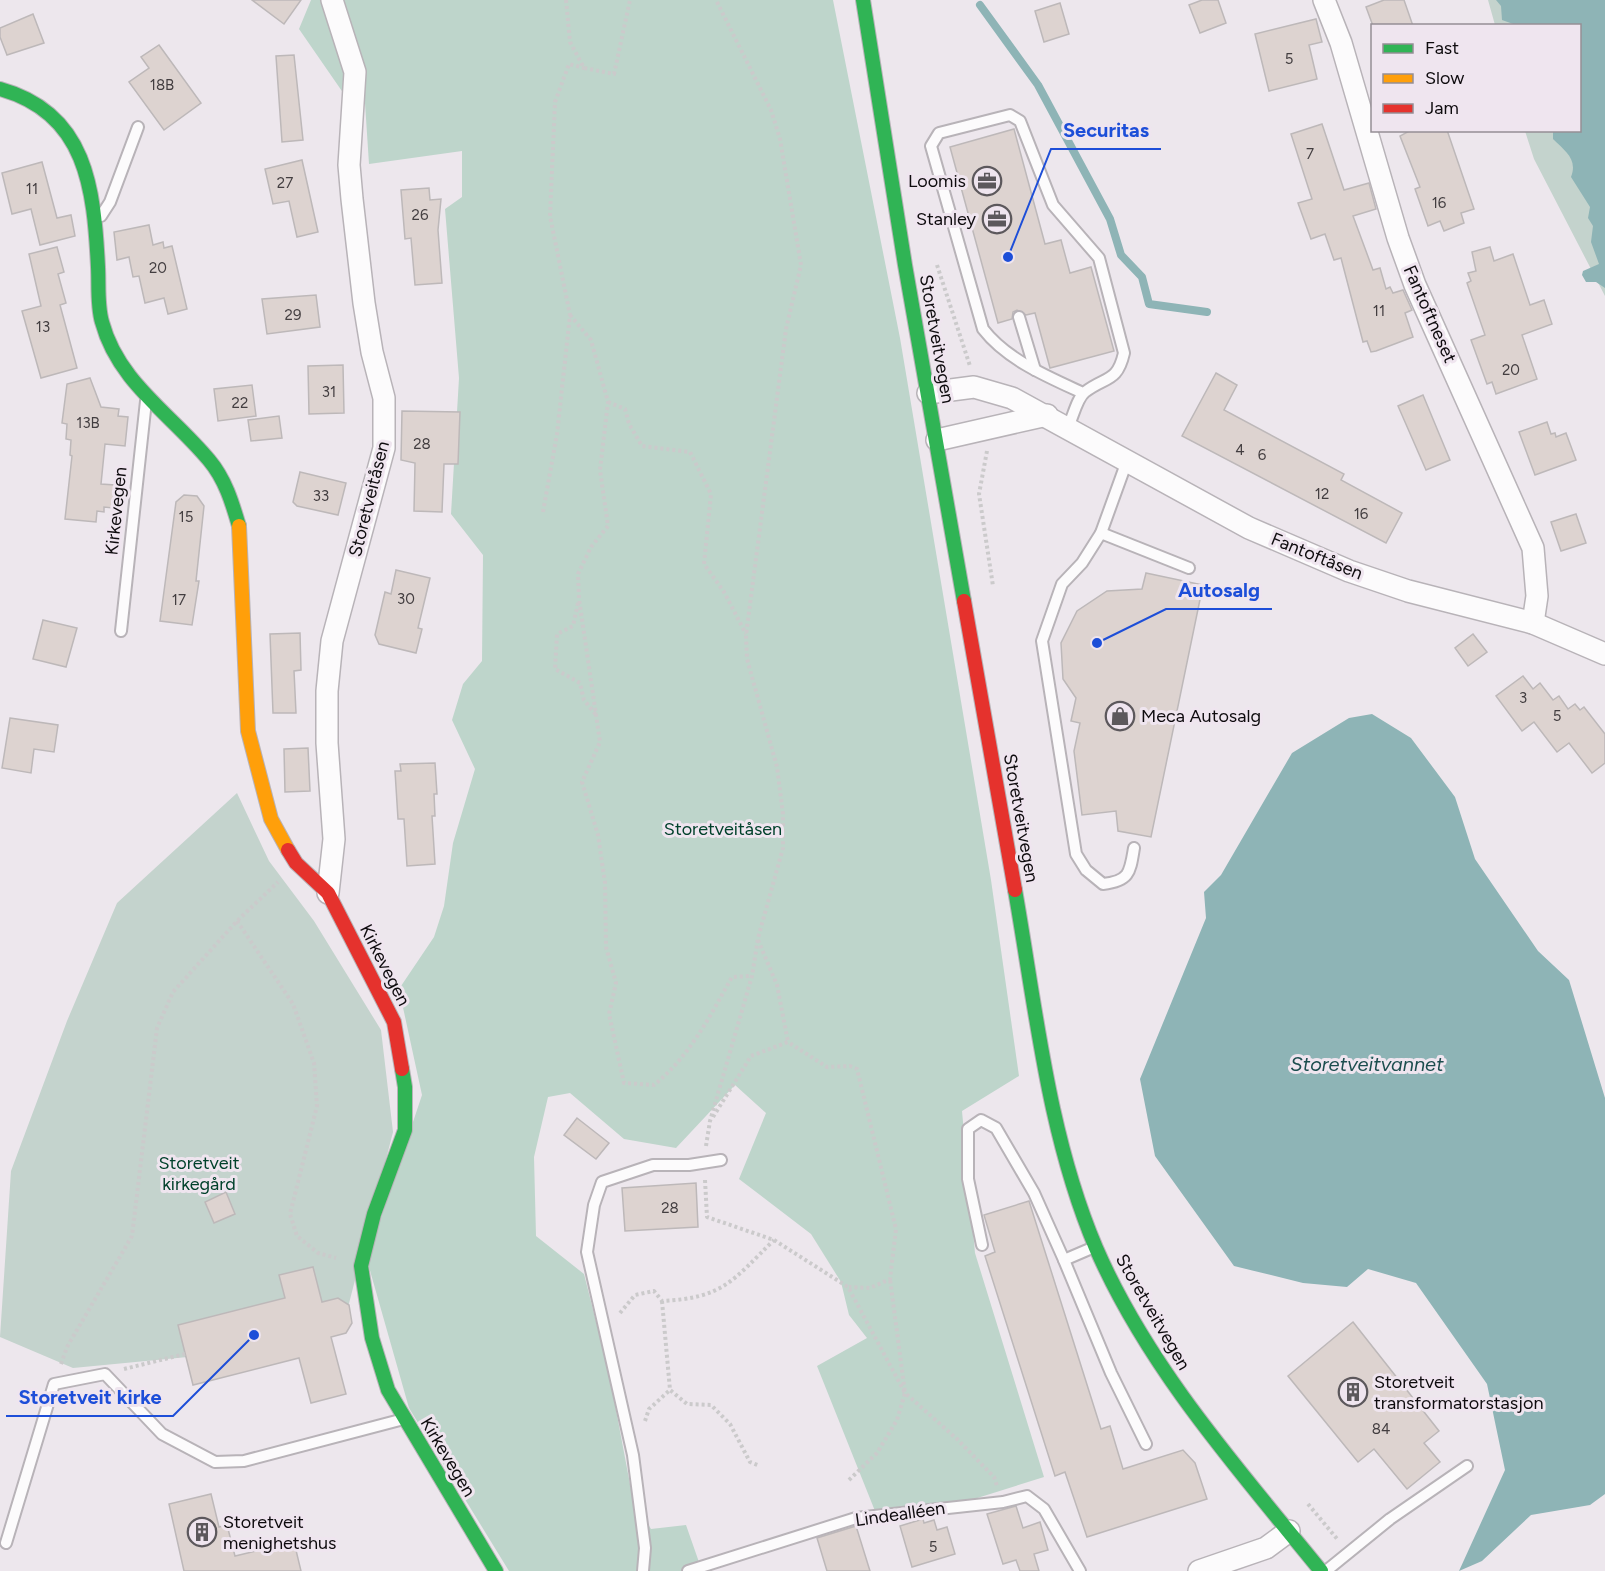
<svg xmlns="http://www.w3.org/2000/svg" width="1605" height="1571" font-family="Figtree,sans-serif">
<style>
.green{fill:#c4d3cd}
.forest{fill:#bed5cb}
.water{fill:#8eb4b6}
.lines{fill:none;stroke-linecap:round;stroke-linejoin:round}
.stream{stroke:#8eb4b6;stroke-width:8}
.building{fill:#ddd3d0;stroke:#bdb8b9;stroke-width:1.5}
.lane-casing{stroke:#b8b3b8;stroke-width:14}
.street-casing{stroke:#b8b3b8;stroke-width:24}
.fast-casing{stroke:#b8b3b8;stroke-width:16}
.slow-casing{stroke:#b8b3b8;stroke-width:16}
.jam-casing{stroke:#b8b3b8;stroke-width:16}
.path{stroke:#cbcacb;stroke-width:4;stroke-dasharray:3 3;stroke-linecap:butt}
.lane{stroke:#fcfbfc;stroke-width:10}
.street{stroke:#fcfbfc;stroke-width:21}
.fast{stroke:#30b455;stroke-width:14}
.slow{stroke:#ff9f0a;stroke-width:14}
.jam{stroke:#e5322d;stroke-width:14}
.labels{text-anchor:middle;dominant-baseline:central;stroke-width:6;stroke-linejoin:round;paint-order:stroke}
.number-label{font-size:15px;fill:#433e40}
.poi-label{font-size:18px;fill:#0e0b0e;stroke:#efe5ef;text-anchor:start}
.street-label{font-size:18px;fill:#0e0b0e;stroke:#efe5ef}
.park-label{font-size:18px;fill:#01412b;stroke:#efe5ef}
.water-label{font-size:20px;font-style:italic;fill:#1b4d4e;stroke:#efe5ef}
.leader{fill:none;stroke:#1d4ed8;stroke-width:2}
.callout-dot{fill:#1d4ed8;stroke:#efe5ef;stroke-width:2}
.callout-label{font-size:20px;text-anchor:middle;font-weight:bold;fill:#1d4ed8;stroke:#efe5ef;stroke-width:6;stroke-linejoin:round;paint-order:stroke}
</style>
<rect width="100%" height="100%" fill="#ede7ed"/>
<g class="green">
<polygon points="1488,0 1605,0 1605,296 1534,159 1525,131 1580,130 1580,26 1495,25"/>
<polygon points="237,793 269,861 314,921 381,1030 393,1132 345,1319 198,1356 73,1368 0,1337 11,1171 67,1021 117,903"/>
</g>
<polygon class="forest" points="311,0 833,0 900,338 991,880 1019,1076 962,1111 975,1253 1044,1477 955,1505 875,1511 817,1366 867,1338 849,1315 841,1282 811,1234 739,1179 766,1113 735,1085 676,1148 624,1139 570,1093 548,1097 534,1157 536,1236 584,1274 609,1373 633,1500 651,1529 686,1525 700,1565 685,1571 509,1571 409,1408 367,1260 422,1095 399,989 434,937 444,906 453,843 475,769 452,720 463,684 482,661 483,555 451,514 459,378 445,209 462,197 462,151 369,164 364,88 346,97 299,29"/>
<g class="water">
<path d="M1496,0h109v288l-9,-6h-10l-4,-7 1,-4 16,-7 -8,-22 2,-16 -5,-8 2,-11 -19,-30c7,-18 -6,-26 -18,-38v-8l27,-1v-104l-64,-1 -14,-5 -1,-14z"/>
<polygon points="1372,714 1411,738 1455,797 1475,859 1538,951 1569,980 1605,1098 1605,1494 1590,1505 1531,1515 1482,1561 1459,1571 1505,1470 1487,1384 1416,1283 1368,1269 1347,1287 1303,1283 1234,1266 1155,1156 1140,1079 1206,918 1204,892 1221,875 1292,753 1349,718"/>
</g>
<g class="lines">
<polyline class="stream" points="980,5 1038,85 1110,219 1121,255 1142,277 1149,304 1207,312"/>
</g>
<g class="building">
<polygon points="252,0 301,0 284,24"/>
<polygon points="1202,0 1218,0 1226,23 1200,33 1189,5"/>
<polygon points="1384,0 1404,0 1413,26 1373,26 1366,7"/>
<polygon points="1060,3 1069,34 1044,42 1035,11"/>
<polygon points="33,14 44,43 7,55 0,37 0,28"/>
<polygon points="1316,19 1322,42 1309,45 1317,79 1269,91 1255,34"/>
<polygon points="159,45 201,103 164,130 129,82 149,68 141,57"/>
<polygon points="294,55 303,140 282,142 276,56"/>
<polygon points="1322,124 1344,190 1369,183 1376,209 1353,216 1373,270 1380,268 1386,289 1390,287 1393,293 1403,290 1412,310 1405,313 1413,337 1376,351 1371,352 1367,341 1363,342 1341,258 1334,260 1325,234 1311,239 1298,203 1312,199 1291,134"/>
<polygon points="1014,129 1045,244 1061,240 1070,273 1091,267 1114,351 1050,368 1035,313 1026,315 1017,310 1013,312 1012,319 998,323 950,147"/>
<polygon points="1411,130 1447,130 1474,209 1461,213 1464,223 1444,231 1440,221 1428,226 1415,189 1420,187 1400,136"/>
<polygon points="302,160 318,232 297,237 289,201 273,204 265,169"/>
<polygon points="42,162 57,218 71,215 75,236 40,245 31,209 12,214 2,173"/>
<polygon points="429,188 430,200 441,199 438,230 442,283 415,285 411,238 405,239 401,190"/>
<polygon points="149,225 153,245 163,242 164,248 172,246 187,309 168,314 164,298 145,303 139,276 133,277 129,257 117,260 114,232"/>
<polygon points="57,247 64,272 58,274 66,303 60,305 77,368 41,378 22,311 41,306 29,254"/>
<polygon points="1490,247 1494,261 1513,254 1530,305 1544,300 1552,324 1522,335 1537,379 1496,394 1492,382 1487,384 1471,340 1485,335 1467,283 1471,281 1468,273 1476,271 1472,252"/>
<polygon points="316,295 320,327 267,334 262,299"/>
<polygon points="343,365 344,413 309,414 308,366"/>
<polygon points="1216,373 1237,385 1224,410 1344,474 1341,480 1402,513 1386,543 1182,436"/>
<polygon points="90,378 101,407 119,409 118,416 128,417 125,446 105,444 101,484 115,485 113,508 104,507 104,512 97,511 96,522 65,519 72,456 70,455 71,440 66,439 67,424 62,423 67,384"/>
<polygon points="252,385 256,416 218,421 214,389"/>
<polygon points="1423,395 1450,460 1426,470 1398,406"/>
<polygon points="402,411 460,412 458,464 444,464 442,512 414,511 415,463 401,460"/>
<polygon points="279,416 282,438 251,441 248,420"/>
<polygon points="1547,422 1551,434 1555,433 1556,437 1566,433 1576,460 1535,475 1519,432"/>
<polygon points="300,472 346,483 338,515 297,506 293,502"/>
<polygon points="184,495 197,496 204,506 196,581 199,581 192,625 160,621 176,502"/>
<polygon points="1576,514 1586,543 1561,551 1551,522"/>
<polygon points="396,570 430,578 418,628 422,629 416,653 379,644 375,635 385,592 391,594"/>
<polygon points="1146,573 1203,585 1151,837 1118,831 1116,811 1082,815 1074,751 1080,723 1071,721 1076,698 1063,679 1061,643 1077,611 1107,591 1142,589"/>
<polygon points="43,620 77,628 66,667 33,659"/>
<polygon points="300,633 301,670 294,671 296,713 273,713 270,634"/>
<polygon points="1473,634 1487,652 1468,666 1455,648"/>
<polygon points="1523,676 1533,689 1540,683 1553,700 1559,696 1568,709 1575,704 1580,710 1584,707 1605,734 1605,763 1592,773 1569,743 1557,752 1534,722 1522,731 1496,696"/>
<polygon points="10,718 58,725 54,752 34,749 31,773 2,768"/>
<polygon points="308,748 310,791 285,792 284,749"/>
<polygon points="435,763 437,794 434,794 435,816 432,816 435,864 407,866 404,819 398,819 395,771 401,771 400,764"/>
<polygon points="577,1118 609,1143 596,1159 564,1135"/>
<polygon points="696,1183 698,1227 625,1231 622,1188"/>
<polygon points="226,1192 235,1214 214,1223 205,1202"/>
<polygon points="1029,1201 1101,1429 1110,1426 1123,1469 1183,1450 1195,1463 1207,1499 1087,1537 1065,1472 1055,1476 985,1256 995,1252 984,1215"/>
<polygon points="313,1267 322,1302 338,1298 349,1305 352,1323 346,1333 331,1337 346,1394 311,1403 299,1358 193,1385 178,1325 285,1298 279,1275"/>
<polygon points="1353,1322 1439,1431 1424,1443 1440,1462 1407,1489 1374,1449 1358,1462 1288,1376"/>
<polygon points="211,1494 219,1527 227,1525 235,1556 294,1542 301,1571 184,1571 169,1504"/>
<polygon points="1016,1506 1023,1528 1040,1522 1048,1550 1034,1554 1039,1571 1020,1571 1016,1560 1003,1564 987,1514"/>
<polygon points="923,1519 924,1523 934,1520 937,1530 947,1527 955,1554 912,1567 900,1526"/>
<polygon points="856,1526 870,1571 827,1571 817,1538"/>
</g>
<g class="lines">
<g class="lane-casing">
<g id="lane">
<polyline points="101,216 110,202 138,127"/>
<polyline points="1019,317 1035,370"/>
<path d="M1068,427c5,-10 9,-29 17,-35 21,-16 32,-9 39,-39l-25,-95 -46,-53 -33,-84 -10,-6 -71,18 -8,13 52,183c24,31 65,48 100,64"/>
<path d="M1127,461l-26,72 -19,30 -20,21 -20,57 34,213 10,16 17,14c27,-3 27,-12 31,-36"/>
<polyline points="1101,533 1189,568"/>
<polyline points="121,631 146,401"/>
<polyline points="982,1245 968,1179 968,1129 981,1120 996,1128 1034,1193 1064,1260 1092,1248"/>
<polyline points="1064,1260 1111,1373 1146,1444"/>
<polyline points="6,1543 54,1384 105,1374 162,1434 215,1462 244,1461 400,1420"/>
<polyline points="643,1571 645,1548 633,1455 587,1252 594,1205 602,1182 653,1165 689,1165 721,1160"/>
<polyline points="688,1571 856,1518 1003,1502 1027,1496 1044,1509 1080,1571"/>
<polyline points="1326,1571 1390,1519 1467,1466"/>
</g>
</g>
<g class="street-casing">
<g id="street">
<polyline points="1324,0 1341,43 1398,238 1415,285 1533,548 1537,596 1533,623"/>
<polyline points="928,393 974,387 1012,398 1249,528 1349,571 1408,591 1533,623 1605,654"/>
<polyline points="937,440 1047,415"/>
<polyline points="328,893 334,839 327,743 327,691 332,641 384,448 384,398 372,352 364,303 352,199 349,165 355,72 332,0"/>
<polyline points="1199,1571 1266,1548 1289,1531"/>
</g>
</g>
<g class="fast-casing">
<g id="fast">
<polyline points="863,0 905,265 964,601"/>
<path d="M0,89c87,24 94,100 98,178 1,18 -1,38 4,55 16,60 69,92 107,138 16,19 23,42 30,66"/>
<path d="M1015,890c21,119 33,245 81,358 52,120 143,222 225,323"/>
<polyline points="402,1069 405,1087 405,1130 374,1214 361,1266 372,1338 388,1390 496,1571"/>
</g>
</g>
<g class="slow-casing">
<polyline id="slow" points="239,526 248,731 271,819 288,850"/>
</g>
<g class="jam-casing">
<g id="jam">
<polyline points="964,601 1015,890"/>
<polyline points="288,850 296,863 328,893 394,1022 402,1069"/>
</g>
</g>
<g class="path">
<polyline points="566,0 570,42 584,68 614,74 630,0"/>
<polyline points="937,265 970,366"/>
<path d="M570,315l21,25 17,62 -8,68 8,56 -17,21 -13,27 1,25 21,143 -18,40 16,53 7,48 1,64 10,36 -7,31 15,69 30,2c36,-29 56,-69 78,-108l19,-1"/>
<polyline points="608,402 625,409 629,424 642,446 690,452 711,494 704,564 724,592 746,634"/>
<polyline points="987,451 979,494 993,586"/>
<polyline points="543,512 557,434 570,315 550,216 555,102 569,64 584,68"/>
<polyline points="578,603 573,626 557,634 555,669 580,683 584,700 597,716"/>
<polyline points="237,921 293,1004 314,1063 317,1106 290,1214 297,1236 318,1253 336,1258"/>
<polyline points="758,940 777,985 788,1042"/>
<polyline points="713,1117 751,1056 788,1042 827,1067 850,1066 857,1069 896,1229 890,1279 870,1288 849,1287"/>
<polyline points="706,1146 710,1121 752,976 758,938 783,848 783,814 777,767 747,659 746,635 786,329 801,265 780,139 771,110 716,0"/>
<polyline points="705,1180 707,1217 774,1240 848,1287 905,1393 957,1439 994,1477 997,1486"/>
<polyline points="662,1301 670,1390 687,1404 711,1405 730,1424 750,1462 760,1466"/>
<path d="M620,1313l15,-18 19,-4 8,10c62,-3 71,-21 112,-61"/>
<polyline points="61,1364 67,1347 132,1236 157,1028 173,992 237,921 278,882"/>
<polyline points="124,1369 185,1354"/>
<polyline points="645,1421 649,1409 670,1390"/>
<polyline points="849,1480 877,1453 897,1420 905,1393 890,1279"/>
<polyline points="1308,1504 1338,1540"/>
</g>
<use href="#lane" class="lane"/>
<use href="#street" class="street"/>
<use href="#fast" class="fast"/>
<use href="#slow" class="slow"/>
<use href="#jam" class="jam"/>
</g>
<defs>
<g id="office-ring" transform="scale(1.5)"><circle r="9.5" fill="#efe5ef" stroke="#5c585c" stroke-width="1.5"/><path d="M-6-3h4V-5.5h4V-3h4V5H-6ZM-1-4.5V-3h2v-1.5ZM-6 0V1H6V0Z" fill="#5c585c"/></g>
<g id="shop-ring" transform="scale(1.5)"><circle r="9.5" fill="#efe5ef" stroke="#5c585c" stroke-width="1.5"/><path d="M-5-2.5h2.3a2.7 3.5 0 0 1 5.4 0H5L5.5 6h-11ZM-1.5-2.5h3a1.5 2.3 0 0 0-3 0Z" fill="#5c585c"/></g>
<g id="building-ring" transform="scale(1.5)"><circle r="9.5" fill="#efe5ef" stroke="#5c585c" stroke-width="1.5"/><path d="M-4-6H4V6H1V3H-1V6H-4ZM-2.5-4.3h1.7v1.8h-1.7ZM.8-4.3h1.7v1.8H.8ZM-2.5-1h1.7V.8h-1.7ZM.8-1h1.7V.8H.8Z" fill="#5c585c"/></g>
</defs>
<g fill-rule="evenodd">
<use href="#office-ring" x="987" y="181"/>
<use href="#office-ring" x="997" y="219"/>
<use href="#shop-ring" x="1120" y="716"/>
<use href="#building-ring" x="1353" y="1392"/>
<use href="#building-ring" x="202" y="1532"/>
</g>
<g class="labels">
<g class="number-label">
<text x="1289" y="59">5</text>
<text x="162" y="85">18B</text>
<text x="1310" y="154">7</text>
<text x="285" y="183">27</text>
<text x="32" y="189">11</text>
<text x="1439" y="203">16</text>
<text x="420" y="215">26</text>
<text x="158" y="268">20</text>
<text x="1379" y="311">11</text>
<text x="293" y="315">29</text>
<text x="43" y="327">13</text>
<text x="1511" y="370">20</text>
<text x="329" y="392">31</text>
<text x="240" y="403">22</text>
<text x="88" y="423">13B</text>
<text x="422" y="444">28</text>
<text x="1240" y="450">4</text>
<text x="1262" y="455">6</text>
<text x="1322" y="494">12</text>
<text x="321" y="496">33</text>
<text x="1361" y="514">16</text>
<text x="186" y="517">15</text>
<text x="406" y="599">30</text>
<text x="179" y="600">17</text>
<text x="1523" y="698">3</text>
<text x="1557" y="716">5</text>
<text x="670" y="1208">28</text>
<text x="1381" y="1429">84</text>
<text x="933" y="1547">5</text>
</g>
<g class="poi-label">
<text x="966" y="181" text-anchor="end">Loomis</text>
<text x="976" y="219" text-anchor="end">Stanley</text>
<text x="1141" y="716">Meca Autosalg</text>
<text x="1374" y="1382">Storetveit<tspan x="1374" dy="21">transformatorstasjon</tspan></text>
<text x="223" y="1522">Storetveit<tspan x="223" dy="21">menighetshus</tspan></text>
</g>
<g class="street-label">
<text transform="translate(1430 314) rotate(66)">Fantoftneset</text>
<text transform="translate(937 339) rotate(80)">Storetveitvegen</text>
<text transform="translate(369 499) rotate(-76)">Storetveitåsen</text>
<text transform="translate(116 511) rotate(-84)">Kirkevegen</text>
<text transform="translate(1317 556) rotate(22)">Fantoftåsen</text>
<text transform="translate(1021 818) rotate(80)">Storetveitvegen</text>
<text transform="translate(385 965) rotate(63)">Kirkevegen</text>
<text transform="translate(1153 1312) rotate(60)">Storetveitvegen</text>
<text transform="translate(448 1457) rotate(59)">Kirkevegen</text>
<text transform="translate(900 1514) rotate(-8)">Lindealléen</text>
</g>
<g class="park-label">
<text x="723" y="829">Storetveitåsen</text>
<text x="199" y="1163">Storetveit<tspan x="199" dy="21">kirkegård</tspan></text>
</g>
<g class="water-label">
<text x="1367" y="1064">Storetveitvannet</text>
</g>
</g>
<path class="leader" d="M1008 257L1051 149H1161M1097 643L1166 609H1272M254 1335L173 1416H6"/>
<g class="callout-dot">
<circle cx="1008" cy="257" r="6"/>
<circle cx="1097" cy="643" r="6"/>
<circle cx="254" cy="1335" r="6"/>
</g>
<g class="callout-label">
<text x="1106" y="137">Securitas</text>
<text x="1219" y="597">Autosalg</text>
<text x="90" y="1404">Storetveit kirke</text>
</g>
<rect x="1371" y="24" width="210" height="108" fill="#efe5ef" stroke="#958e95" stroke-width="1.5"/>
<rect x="1383" y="44" width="30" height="9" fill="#30b455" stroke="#958e95" stroke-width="1.5"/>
<text x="1425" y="54" font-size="18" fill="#0e0b0e">Fast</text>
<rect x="1383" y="74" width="30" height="9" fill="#ff9f0a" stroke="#958e95" stroke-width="1.5"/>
<text x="1425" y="84" font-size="18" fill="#0e0b0e">Slow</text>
<rect x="1383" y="104" width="30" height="9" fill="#e5322d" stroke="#958e95" stroke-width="1.5"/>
<text x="1425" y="114" font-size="18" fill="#0e0b0e">Jam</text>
</svg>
